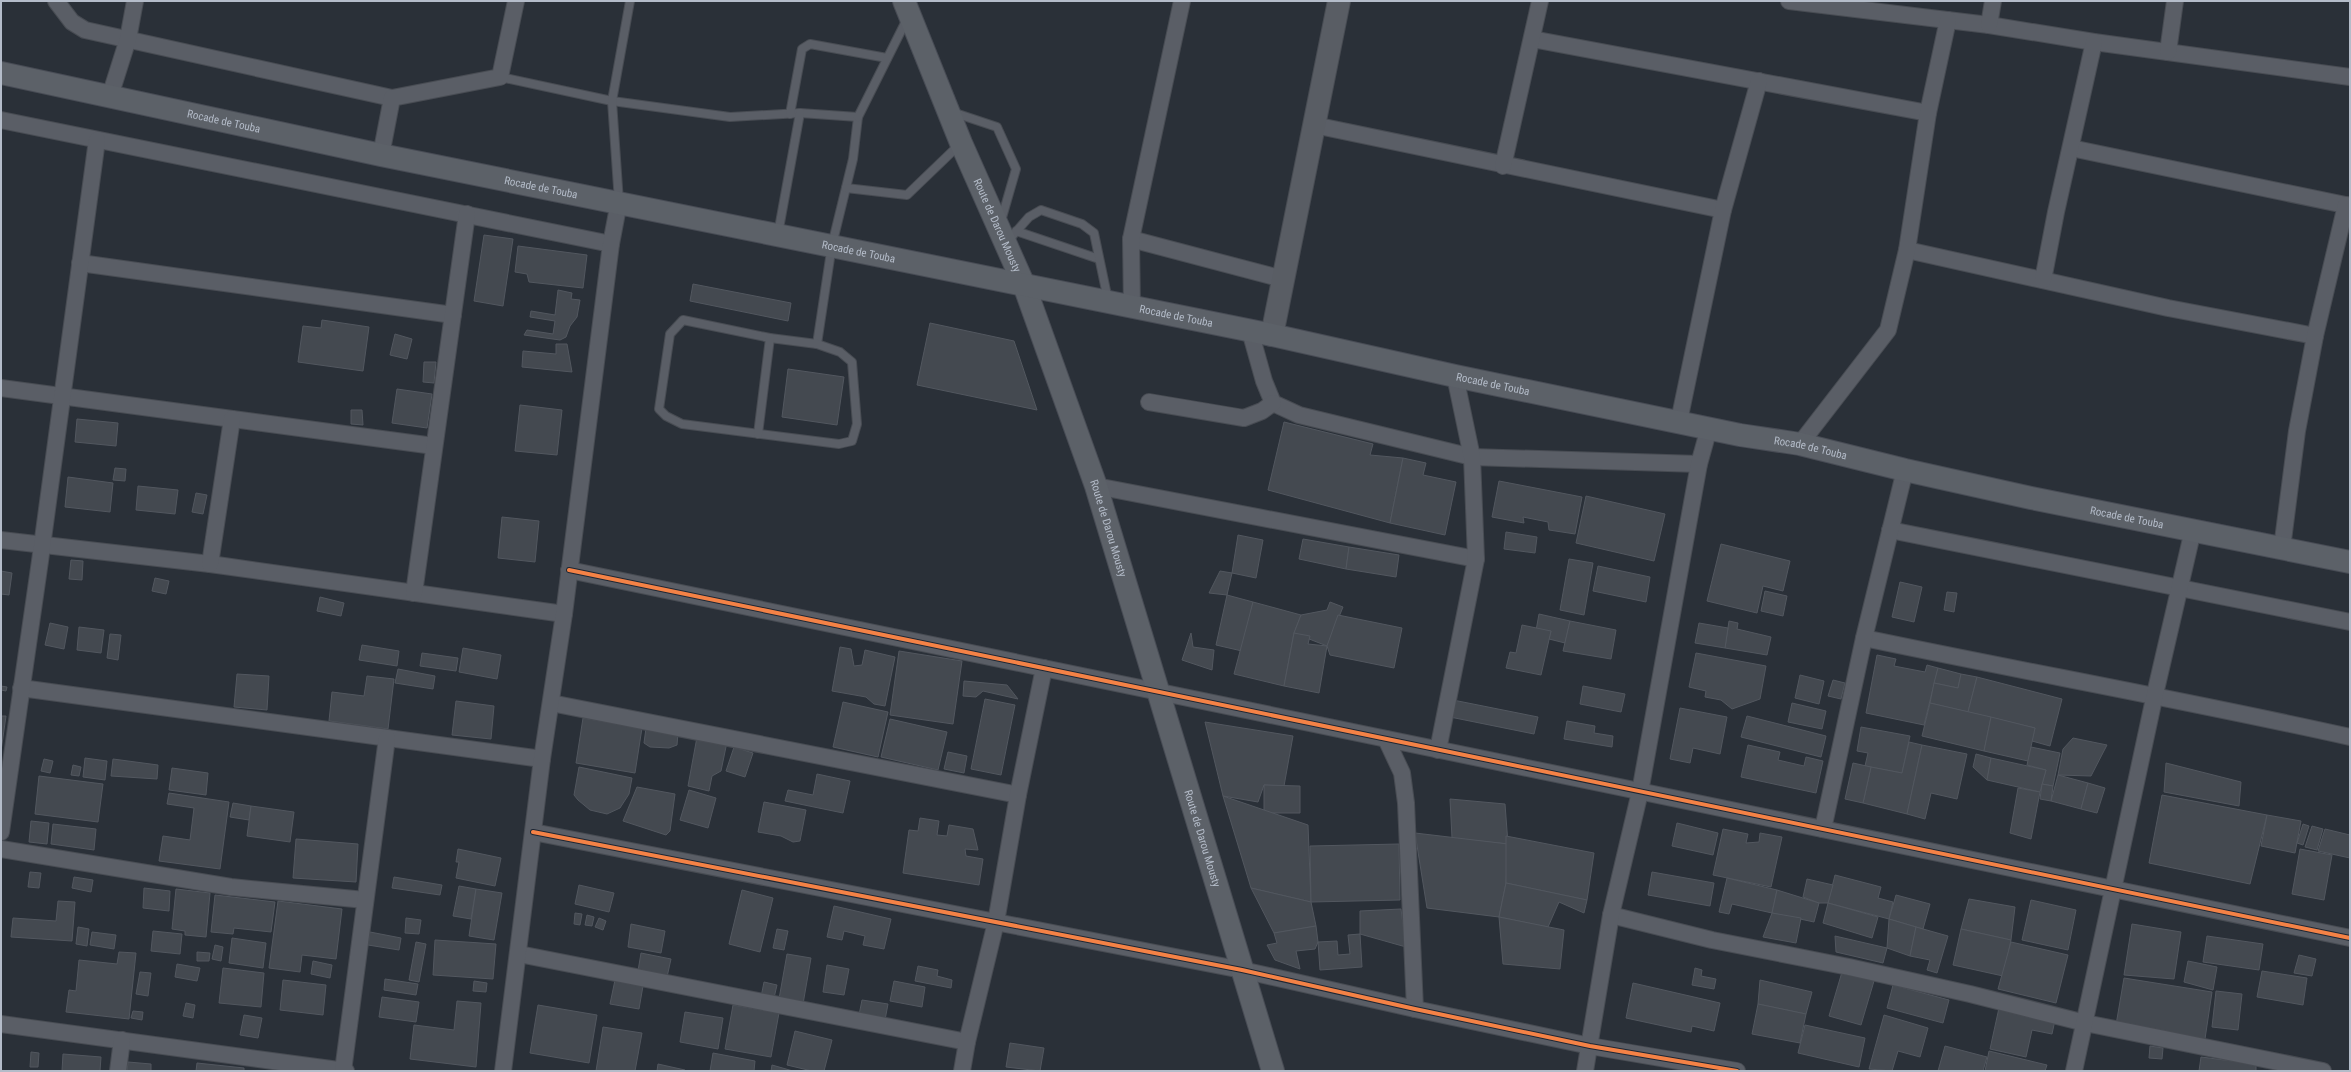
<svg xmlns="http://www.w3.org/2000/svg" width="2351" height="1072" font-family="'Roboto Condensed',sans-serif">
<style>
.building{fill:#444950;stroke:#52575f}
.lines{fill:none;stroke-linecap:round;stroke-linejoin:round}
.lane-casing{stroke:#484c53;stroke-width:10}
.street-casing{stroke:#484c53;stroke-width:18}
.secondary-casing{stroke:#484c53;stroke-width:24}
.primary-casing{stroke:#484c55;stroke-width:24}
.lane{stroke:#5a5e66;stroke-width:8}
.street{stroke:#5a5e66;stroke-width:16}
.secondary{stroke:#595d64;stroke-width:22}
.primary{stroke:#5c6168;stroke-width:22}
.cycleway-casing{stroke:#1d2633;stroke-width:6}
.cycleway{stroke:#f48246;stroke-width:4}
.labels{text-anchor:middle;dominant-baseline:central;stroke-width:3;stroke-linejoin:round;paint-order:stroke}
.street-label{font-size:11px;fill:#b4bcc9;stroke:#1d2633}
</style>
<rect width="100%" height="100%" fill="#2a3038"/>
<g class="building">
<polygon points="484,235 513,239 503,306 474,301"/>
<polygon points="518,246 587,255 583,288 529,282 527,274 515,272"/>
<polygon points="693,284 791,303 788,321 690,301"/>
<polygon points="558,290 572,293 571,299 580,300 577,317 570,326 566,337 560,340 524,335 527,330 553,334 555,321 530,317 531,311 555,315"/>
<polygon points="322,320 369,327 363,371 298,362 303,326 321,328"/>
<polygon points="930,323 1014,341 1037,410 917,385"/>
<polygon points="395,334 412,339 407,359 390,355"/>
<polygon points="556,344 567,344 572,372 522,367 523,351 556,354"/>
<polygon points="424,362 436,362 434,383 423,382"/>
<polygon points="788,369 844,377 837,425 782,417"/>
<polygon points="397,389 432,394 427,428 392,423"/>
<polygon points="520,405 562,410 557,455 515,451"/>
<polygon points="351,410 362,410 363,425 351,424"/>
<polygon points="77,419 118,423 116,446 75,442"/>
<polygon points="1284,422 1373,444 1370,455 1403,458 1390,523 1268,490"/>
<polygon points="1403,458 1426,463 1423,475 1456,482 1445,535 1390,523"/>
<polygon points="115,468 126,469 125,481 113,480"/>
<polygon points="68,477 113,483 110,512 65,507"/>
<polygon points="1499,481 1582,497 1575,534 1549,530 1548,522 1523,517 1524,523 1492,517"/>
<polygon points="138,486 178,490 175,514 136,510"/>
<polygon points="196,493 207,495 203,514 192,512"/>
<polygon points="1586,496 1665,514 1654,561 1576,543"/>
<polygon points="502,517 539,521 535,562 498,558"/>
<polygon points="1506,532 1537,537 1535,553 1504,549"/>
<polygon points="1238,535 1263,540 1256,578 1232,573"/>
<polygon points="1303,539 1349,547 1346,569 1299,559"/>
<polygon points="1721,544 1790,561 1783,591 1763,586 1757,613 1707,601"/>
<polygon points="1349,547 1399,555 1396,577 1346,569"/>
<polygon points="1569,559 1593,563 1584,615 1560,610"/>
<polygon points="71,560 83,561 82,580 69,579"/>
<polygon points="1598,566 1650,577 1646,602 1593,591"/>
<polygon points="1,571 12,573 9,595 1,594"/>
<polygon points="1220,571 1232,573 1227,595 1209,593"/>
<polygon points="155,578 169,581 166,594 152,591"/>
<polygon points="1900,582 1922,587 1914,622 1892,617"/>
<polygon points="1765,591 1787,596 1783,616 1761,611"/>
<polygon points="1947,592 1957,593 1954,612 1944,610"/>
<polygon points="1227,595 1253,602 1242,651 1216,645"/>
<polygon points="320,597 344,603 341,616 317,611"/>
<polygon points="1253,602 1301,615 1294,633 1284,686 1234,674"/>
<polygon points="1330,602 1343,607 1327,646 1294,633 1301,615 1327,610"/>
<polygon points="1539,614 1570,621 1565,643 1549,639 1551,631 1535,636"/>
<polygon points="1338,615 1402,628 1394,668 1330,655 1327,646"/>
<polygon points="1570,621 1616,630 1611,659 1563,651"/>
<polygon points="1729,621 1738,623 1737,629 1771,637 1767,655 1725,648"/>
<polygon points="50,623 68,627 64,649 45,645"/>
<polygon points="1699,623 1728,628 1725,648 1695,643"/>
<polygon points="1522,625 1551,631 1541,675 1506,668 1510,652 1516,653"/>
<polygon points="79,627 104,630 101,653 77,650"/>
<polygon points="1191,633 1193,647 1214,650 1212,670 1182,660"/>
<polygon points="1294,633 1310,636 1308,644 1327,646 1319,693 1284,686"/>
<polygon points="110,634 121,635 118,660 107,658"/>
<polygon points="362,645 399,651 397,666 359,660"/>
<polygon points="840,647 851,649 854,666 862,665 865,650 895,657 885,706 874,704 866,697 832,691"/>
<polygon points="463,648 501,655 497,679 459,672"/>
<polygon points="899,651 962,661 953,724 890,715"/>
<polygon points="422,653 458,658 456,671 420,666"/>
<polygon points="1696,653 1766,666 1760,699 1732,709 1721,700 1705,697 1706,691 1689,687"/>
<polygon points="1877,655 1896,659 1894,666 1925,672 1927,665 1938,668 1924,725 1866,713"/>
<polygon points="1938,668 1961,674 1958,688 1934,683"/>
<polygon points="398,669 435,676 433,689 395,683"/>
<polygon points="237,674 269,676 267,710 234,707"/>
<polygon points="1961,674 1977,677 1968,712 1930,703 1934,683 1958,688"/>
<polygon points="1800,675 1824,681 1819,704 1795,698"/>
<polygon points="367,676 394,679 388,729 329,721 332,692 364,696"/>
<polygon points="1977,677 2062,699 2050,746 2032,741 2035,728 1968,712"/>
<polygon points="1833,680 1845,683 1841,699 1828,696"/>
<polygon points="964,681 1007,685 1018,699 983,691 976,697 963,696"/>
<polygon points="1,686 7,687 6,691 1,690"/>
<polygon points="1583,686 1625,694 1621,712 1580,704"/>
<polygon points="985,699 1015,705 1001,775 971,769"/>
<polygon points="1453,700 1538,717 1534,734 1450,717"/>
<polygon points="456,701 494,706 491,739 452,735"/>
<polygon points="843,702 888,712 878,757 833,747"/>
<polygon points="1792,703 1826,711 1822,729 1788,722"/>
<polygon points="1930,703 1991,717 1984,751 1922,736"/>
<polygon points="1680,708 1727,717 1720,754 1693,748 1690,763 1670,759"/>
<polygon points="1,716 6,716 1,751"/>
<polygon points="1747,716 1826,736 1821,757 1741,737"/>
<polygon points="1991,717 2035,728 2028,761 1984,751"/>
<polygon points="583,718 642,728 635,773 576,763"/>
<polygon points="890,719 947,732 938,770 881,757"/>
<polygon points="1567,721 1595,726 1594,733 1613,736 1612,747 1564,739"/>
<polygon points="1205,722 1293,736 1284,786 1264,785 1258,802 1223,796"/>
<polygon points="1861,727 1910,736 1902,773 1865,766 1868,753 1857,751"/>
<polygon points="646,728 678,733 677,745 669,748 650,747 644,743"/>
<polygon points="697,737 727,742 721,771 712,776 709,791 688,786"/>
<polygon points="2073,738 2107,745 2091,776 2058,775 2063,749"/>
<polygon points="1909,742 1922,745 1907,814 1863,803 1871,767 1902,773"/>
<polygon points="1748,745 1780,752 1778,760 1804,766 1806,757 1823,761 1816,793 1741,777"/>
<polygon points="1922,745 1967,754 1957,799 1931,793 1925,819 1907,814"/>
<polygon points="734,747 753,753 745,777 726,771"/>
<polygon points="2031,747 2060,753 2053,786 2042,784 2046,770 2027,765"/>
<polygon points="948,752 967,756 964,773 944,769"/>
<polygon points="1976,754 1991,758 1987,780 1973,767"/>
<polygon points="85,758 107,761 105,780 83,777"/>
<polygon points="1991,758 2046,770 2040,792 1987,780"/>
<polygon points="44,759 53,761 50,773 41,771"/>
<polygon points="113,759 158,765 157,779 111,776"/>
<polygon points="1853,763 1871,767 1863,803 1845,799"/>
<polygon points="2166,763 2241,782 2239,806 2164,792"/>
<polygon points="73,765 81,767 79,776 71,775"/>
<polygon points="579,767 632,778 629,794 620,808 607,814 590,810 578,800 574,795"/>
<polygon points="172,768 208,773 206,795 169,790"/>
<polygon points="817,774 850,781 843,813 785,801 788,790 813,795"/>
<polygon points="2058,775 2088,783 2081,809 2051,801"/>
<polygon points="39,776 103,784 98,822 35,814"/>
<polygon points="2088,783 2105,788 2097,813 2081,809"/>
<polygon points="2042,784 2053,786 2051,801 2040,799"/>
<polygon points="1264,785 1300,786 1300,813 1264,813"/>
<polygon points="637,787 675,794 670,831 666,835 623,821"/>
<polygon points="2018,788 2040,792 2031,839 2010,833"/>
<polygon points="689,790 716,798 708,828 680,820"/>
<polygon points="169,793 229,802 220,869 159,861 163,836 190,840 194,808 167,804"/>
<polygon points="2162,795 2267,815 2250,884 2149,863"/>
<polygon points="1223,796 1308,825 1311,902 1251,888"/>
<polygon points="1450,799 1505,804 1508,844 1452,838"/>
<polygon points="764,802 806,810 800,841 793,842 781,836 758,832"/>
<polygon points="233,803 251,806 249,820 230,817"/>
<polygon points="251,806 294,812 290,842 247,836"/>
<polygon points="2267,815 2301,821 2295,853 2261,846"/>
<polygon points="920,818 939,821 937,835 947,836 949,825 973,829 978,850 965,849 966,856 983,859 979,885 903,873 909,830 918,831"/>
<polygon points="31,821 49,823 47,844 29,842"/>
<polygon points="1677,823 1718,833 1713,855 1672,846"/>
<polygon points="53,824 96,829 94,850 51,844"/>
<polygon points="2303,824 2309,826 2303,845 2297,843"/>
<polygon points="2312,826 2323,829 2317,850 2305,847"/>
<polygon points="1723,829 1748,834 1746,843 1759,842 1760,833 1782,837 1771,887 1713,875"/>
<polygon points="2325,829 2350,835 2350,858 2318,851"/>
<polygon points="1415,833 1508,844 1506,883 1499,917 1427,908"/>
<polygon points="1506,836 1594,853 1587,900 1506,883"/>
<polygon points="296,839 358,844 356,882 293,878"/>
<polygon points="1399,844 1400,900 1311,902 1310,846"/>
<polygon points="458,849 501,858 495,886 456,878 459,862 456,862"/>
<polygon points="2300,849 2332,855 2324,900 2292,894"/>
<polygon points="30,872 41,873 39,888 28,887"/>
<polygon points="1652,872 1714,883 1710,906 1648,895"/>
<polygon points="1835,875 1881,887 1878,898 1893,902 1889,919 1828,903"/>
<polygon points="74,877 93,880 91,892 72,888"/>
<polygon points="394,877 442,885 440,895 392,888"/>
<polygon points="1727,878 1777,890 1772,913 1732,904 1729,914 1719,912"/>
<polygon points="1807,879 1833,885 1828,903 1819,903 1803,897"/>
<polygon points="1506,883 1587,900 1584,913 1559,902 1548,927 1499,917"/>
<polygon points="579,885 614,893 609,912 575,904"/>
<polygon points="459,886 476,889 471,919 453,916"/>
<polygon points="144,888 170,891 169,911 143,908"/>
<polygon points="1251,888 1311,902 1316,926 1274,933"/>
<polygon points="176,889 210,893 206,937 185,935 185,931 172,929"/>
<polygon points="476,889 502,893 494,940 469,936"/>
<polygon points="742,890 773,898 760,952 729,944"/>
<polygon points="1777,890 1819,903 1814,922 1772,913"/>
<polygon points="215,895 275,902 271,932 234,928 233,934 211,932"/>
<polygon points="1896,895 1930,904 1923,929 1889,919"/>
<polygon points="1969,899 2015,907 2011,940 1961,929"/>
<polygon points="2031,900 2076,910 2068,950 2022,940"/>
<polygon points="58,901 75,902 72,941 11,937 13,918 56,921"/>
<polygon points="278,901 342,909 336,959 302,955 300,972 269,968"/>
<polygon points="1828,903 1878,917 1872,938 1823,923"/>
<polygon points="834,906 891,919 884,949 863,945 865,936 844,931 842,940 827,937"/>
<polygon points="1401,909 1406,947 1360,934 1360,911"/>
<polygon points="575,913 582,914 580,925 574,924"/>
<polygon points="1772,913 1801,918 1796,943 1763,937"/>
<polygon points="587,915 594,917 592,926 585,925"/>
<polygon points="1499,917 1564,930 1560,969 1503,964"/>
<polygon points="406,918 421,920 419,934 405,933"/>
<polygon points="599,918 606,921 603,930 595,927"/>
<polygon points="1889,919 1916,927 1910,956 1887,948"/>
<polygon points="631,924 665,931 661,953 628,947"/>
<polygon points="2132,924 2181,932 2174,979 2124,975"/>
<polygon points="1316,926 1318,942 1315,949 1296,951 1300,969 1275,960 1267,945 1277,943 1274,933"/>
<polygon points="78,927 89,929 87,946 76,944"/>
<polygon points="1916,927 1948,936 1937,973 1927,970 1930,960 1910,956"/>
<polygon points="777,929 788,931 784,950 773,948"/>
<polygon points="1961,929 2011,940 2003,976 1953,965"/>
<polygon points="153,931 182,934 180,954 151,951"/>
<polygon points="92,932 116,935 114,949 90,945"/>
<polygon points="370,932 401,938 399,950 368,945"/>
<polygon points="1360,934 1362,967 1320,970 1318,942 1337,941 1338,955 1350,954 1348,935"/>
<polygon points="1835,936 1887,948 1883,963 1836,952"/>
<polygon points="2207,936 2263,944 2259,970 2203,962"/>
<polygon points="232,938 266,943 263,968 229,963"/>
<polygon points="435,940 496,944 493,979 433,975"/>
<polygon points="416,942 426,944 419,982 409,980"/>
<polygon points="2011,942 2068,955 2056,1003 1998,989"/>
<polygon points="215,945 223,947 221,961 212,959"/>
<polygon points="119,952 136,953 129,1019 66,1012 69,990 76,991 79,960 117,964"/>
<polygon points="197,952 210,953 209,961 197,961"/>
<polygon points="641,953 671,959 667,977 638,971"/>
<polygon points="787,954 811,958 803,1004 779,999"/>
<polygon points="2299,955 2316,959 2312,976 2294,973"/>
<polygon points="313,961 332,965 330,978 311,974"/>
<polygon points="2188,961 2217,967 2213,990 2184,982"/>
<polygon points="177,964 200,968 197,981 175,977"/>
<polygon points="827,965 849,969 844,995 823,992"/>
<polygon points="918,966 938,970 937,976 952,980 951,988 915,981"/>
<polygon points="223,968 264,973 261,1007 219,1003"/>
<polygon points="1695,968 1702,970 1701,976 1716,979 1714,989 1692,985"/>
<polygon points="2262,971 2307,978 2303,1005 2257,997"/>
<polygon points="140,972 151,973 148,996 136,994"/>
<polygon points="1842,972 1874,981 1861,1025 1829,1016"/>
<polygon points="2124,978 2212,992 2205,1039 2116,1025"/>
<polygon points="385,979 418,984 416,995 384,990"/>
<polygon points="283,980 326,985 323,1015 280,1010"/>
<polygon points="615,980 643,986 639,1009 610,1004"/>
<polygon points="1760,980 1812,992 1806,1014 1758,1004"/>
<polygon points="474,981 487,983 486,992 473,991"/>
<polygon points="894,981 925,987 922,1007 890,1001"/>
<polygon points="764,982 777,985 774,998 761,997"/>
<polygon points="1633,983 1720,1003 1714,1031 1692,1026 1691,1032 1626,1018"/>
<polygon points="1893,985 1949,1000 1943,1023 1887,1008"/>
<polygon points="2216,991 2242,994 2238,1030 2212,1027"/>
<polygon points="382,997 419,1002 416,1022 379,1017"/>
<polygon points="862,1000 888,1004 885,1020 859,1015"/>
<polygon points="457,1001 481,1003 476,1067 410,1059 414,1025 454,1030"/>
<polygon points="186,1003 195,1005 193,1018 183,1016"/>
<polygon points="1758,1004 1806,1014 1800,1043 1752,1034"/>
<polygon points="538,1005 597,1015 589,1063 530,1053"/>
<polygon points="733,1005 779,1013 771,1057 725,1049"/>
<polygon points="1999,1008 2055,1020 2052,1034 2032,1030 2026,1057 1990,1049"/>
<polygon points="133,1011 143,1012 142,1020 131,1018"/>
<polygon points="685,1012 723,1018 718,1049 680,1042"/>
<polygon points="244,1015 262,1018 258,1038 240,1035"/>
<polygon points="1884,1015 1928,1028 1920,1057 1898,1051 1892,1071 1869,1069"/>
<polygon points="1805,1025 1865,1038 1859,1067 1798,1053"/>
<polygon points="603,1027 642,1033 635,1071 596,1071"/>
<polygon points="795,1031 832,1040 824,1071 812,1071 787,1065"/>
<polygon points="1010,1043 1044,1048 1040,1071 1006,1067"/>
<polygon points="1945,1046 1987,1057 1983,1071 1938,1071"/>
<polygon points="2150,1046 2163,1048 2162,1059 2149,1058"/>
<polygon points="1989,1051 2047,1065 2045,1071 1985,1071"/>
<polygon points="31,1052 39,1053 38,1067 30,1067"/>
<polygon points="713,1053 755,1061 754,1071 710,1071"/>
<polygon points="63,1054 101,1057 100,1071 62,1071"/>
<polygon points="2201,1057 2256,1064 2256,1071 2199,1071"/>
<polygon points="128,1062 151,1064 151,1071 127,1071"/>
<polygon points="197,1063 244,1068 244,1071 196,1071"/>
<polygon points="658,1064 685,1070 685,1071 657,1071"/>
<polygon points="772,1065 793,1071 771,1071"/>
</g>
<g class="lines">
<g class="lane-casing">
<g id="lane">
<polyline points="500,77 612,101 730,117 800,113 858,117 853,159 832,245 817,344"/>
<polyline points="952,112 997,127 1016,169 1001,221"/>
<polyline points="790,114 802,49 810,44 887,58"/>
<polyline points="858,117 907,19"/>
<polyline points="846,188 907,195 960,144"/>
<polyline points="619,202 612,101 630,1"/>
<polyline points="1016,231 1099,259"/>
<polyline points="778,234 800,113"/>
<polyline points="1007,242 1029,217 1041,210 1082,224 1094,233 1108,300"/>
<polygon points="683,320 770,338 817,344 840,352 852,362 857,424 852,441 839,444 682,424 666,416 659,409 670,334"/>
<polyline points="758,434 770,338"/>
</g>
</g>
<g class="street-casing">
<g id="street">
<polyline points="56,1 72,22 85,30 392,98"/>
<polyline points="1789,1 1989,25 2094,42 2350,77"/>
<polyline points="1989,25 1993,1"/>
<polyline points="1532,39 1928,113"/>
<polyline points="2168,52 2175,1"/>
<polyline points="110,96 128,39 135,1"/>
<polyline points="1,120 611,244"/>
<polyline points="1314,125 1723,210"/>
<polyline points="2071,148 2350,206"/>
<polyline points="381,155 392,98 500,77 516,1"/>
<polyline points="1503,166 1540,1"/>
<polyline points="1131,239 1283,279"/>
<polyline points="1907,250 2168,308 2315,336"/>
<polyline points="80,263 453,315"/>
<polyline points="2043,280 2056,212 2094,42"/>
<polyline points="1132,308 1131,239 1182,1"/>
<polyline points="1250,331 1264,381 1273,403 1299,415 1472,457 1699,464"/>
<polyline points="1,388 434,446"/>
<polyline points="1149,402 1244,418 1262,411 1273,403"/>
<polyline points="1679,421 1723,210 1759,81"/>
<polyline points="1800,444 1888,330 1907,250 1928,113 1948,20"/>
<polyline points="1096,486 1476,559"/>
<polyline points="1890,530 2350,622"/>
<polyline points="1,540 210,564 564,614"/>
<polyline points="2282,548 2297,431 2315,336 2346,205"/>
<polyline points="210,564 232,419"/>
<polyline points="569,570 2350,938"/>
<polyline points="414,593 467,214"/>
<path d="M1864,638c162,34 325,63 486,99"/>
<polyline points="21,688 542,759"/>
<polyline points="551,703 1018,795"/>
<polyline points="1386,739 1402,773 1406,803 1415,1009"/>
<polyline points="1438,750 1476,559 1472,457 1455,376"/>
<polyline points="1823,829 1864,638 1905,470"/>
<polyline points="1,832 40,561 97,140"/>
<polyline points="533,832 1242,970 1415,1009 1590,1046 1737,1071"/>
<polyline points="1,849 231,887 365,900"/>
<polyline points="1611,915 1712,940 1849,967 1970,994 2085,1023 2323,1071"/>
<polyline points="519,954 967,1042"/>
<polyline points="1,1024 346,1071"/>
<polyline points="118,1071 122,1040"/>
<polyline points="343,1071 387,738"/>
<polyline points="503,1071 542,759 564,614 611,244 619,202"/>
<polyline points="962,1071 967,1042 996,922 1018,795 1044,668"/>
<polyline points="1585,1071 1611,915 1640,792 1699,464 1709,428"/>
<polyline points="2074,1071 2155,694 2193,530"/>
</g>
</g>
<g class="secondary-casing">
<polyline id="secondary" points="1272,335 1339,1"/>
</g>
<g class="primary-casing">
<g id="primary">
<path id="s1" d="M904,1l57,142 63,142 72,201 177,585"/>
<path id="s2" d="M1,73l380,82 891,180 183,41 285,59 60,9 105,26 126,28 319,64"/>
</g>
</g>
<use href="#lane" class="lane"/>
<use href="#street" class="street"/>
<use href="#secondary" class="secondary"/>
<use href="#primary" class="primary"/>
<g class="cycleway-casing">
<g id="cycleway">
<polyline points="569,570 2350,938"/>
<polyline points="533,832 1242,970 1415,1009 1590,1046 1737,1071"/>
</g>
</g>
<use href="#cycleway" class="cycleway"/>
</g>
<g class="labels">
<g class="street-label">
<text stroke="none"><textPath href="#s2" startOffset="228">Rocade de Touba</textPath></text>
<text stroke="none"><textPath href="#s2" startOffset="552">Rocade de Touba</textPath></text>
<text stroke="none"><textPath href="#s1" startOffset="243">Route de Darou Mousty</textPath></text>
<text stroke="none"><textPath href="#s2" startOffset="876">Rocade de Touba</textPath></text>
<text stroke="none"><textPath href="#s2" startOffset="1200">Rocade de Touba</textPath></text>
<text stroke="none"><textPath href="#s2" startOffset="1524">Rocade de Touba</textPath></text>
<text stroke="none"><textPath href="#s2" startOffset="1848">Rocade de Touba</textPath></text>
<text stroke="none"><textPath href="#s2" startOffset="2172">Rocade de Touba</textPath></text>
<text stroke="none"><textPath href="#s1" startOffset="566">Route de Darou Mousty</textPath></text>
<text stroke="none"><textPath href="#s1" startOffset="890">Route de Darou Mousty</textPath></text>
</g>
</g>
<rect width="2351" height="1072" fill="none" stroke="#b4bcc9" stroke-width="4"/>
</svg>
